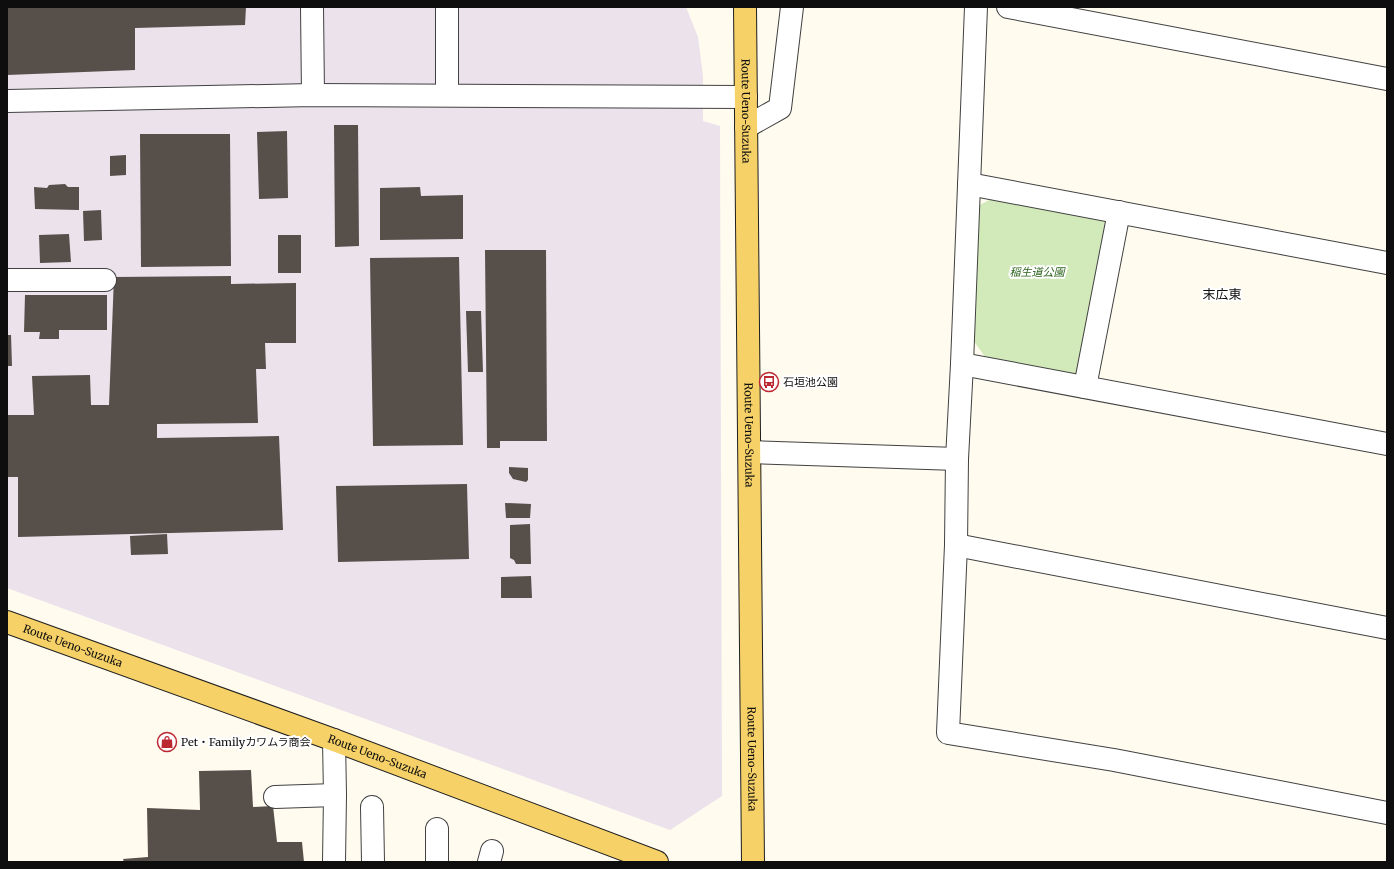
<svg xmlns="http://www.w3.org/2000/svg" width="1394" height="869" font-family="Merriweather,'Noto Sans JP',serif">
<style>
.industrial{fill:#ebe2ec}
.green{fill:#d2e9b9}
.building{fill:#564f4a}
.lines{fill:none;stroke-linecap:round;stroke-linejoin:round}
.minor-casing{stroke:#414141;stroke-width:24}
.major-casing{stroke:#1f1f1f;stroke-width:24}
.minor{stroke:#fff;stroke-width:22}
.major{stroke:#f6d167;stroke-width:22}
.labels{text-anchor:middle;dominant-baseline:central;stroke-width:4;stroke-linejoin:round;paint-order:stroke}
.street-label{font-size:11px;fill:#0e0e0e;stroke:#fff}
.park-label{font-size:11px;font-style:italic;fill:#2e641f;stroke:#fff}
.poi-label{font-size:11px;fill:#0e0e0e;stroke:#fff;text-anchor:start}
.quarter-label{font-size:13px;fill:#0e0e0e;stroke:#fff}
</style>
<rect width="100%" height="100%" fill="#fffbef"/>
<polygon class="industrial" points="7,7 686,7 698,37 703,76 703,121 720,126 722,796 670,830 7,588"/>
<polygon class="green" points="991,199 1110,221 1078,375 986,358 973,340 978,206"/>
<g class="building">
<polygon points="7,7 246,7 245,25 135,28 135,70 7,75"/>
<polygon points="334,125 358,125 359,246 335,247"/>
<polygon points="287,131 288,198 259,199 257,132"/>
<polygon points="140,134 230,134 231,266 141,267"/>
<polygon points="126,155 126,175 110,176 110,156"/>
<polygon points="65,184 68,187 79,187 79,210 35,209 34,187 47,188 49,185"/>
<polygon points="420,187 421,196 463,195 463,239 380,240 380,188"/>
<polygon points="101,210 102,240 84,241 83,211"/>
<polygon points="69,234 71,262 40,263 39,235"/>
<rect x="278" y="235" width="23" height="38"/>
<polygon points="485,250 546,250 547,441 500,441 500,448 487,448"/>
<polygon points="459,257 463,445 373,446 370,258"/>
<polygon points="231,276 231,284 296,283 296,343 265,343 266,369 256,369 258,423 157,424 157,438 279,436 283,530 18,537 18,477 7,477 7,415 34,415 32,376 90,375 91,405 109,405 114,277"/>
<polygon points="25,295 107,295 107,330 59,330 59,339 39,339 40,332 24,332"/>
<polygon points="466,311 481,311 483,372 468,372"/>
<polygon points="7,335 11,335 12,366 7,366"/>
<polygon points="509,467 528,468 528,480 526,482 513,479 509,473"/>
<polygon points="467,484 469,559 338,562 336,486"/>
<polygon points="505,503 531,504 530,518 506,518"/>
<polygon points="530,524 531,564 516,564 514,560 510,558 510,525"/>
<polygon points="167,534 168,554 131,555 130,536"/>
<polygon points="531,576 532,598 501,598 501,577"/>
<polygon points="251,770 253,807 273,806 277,842 302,842 304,862 124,862 123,859 148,857 147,808 200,810 199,771"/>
</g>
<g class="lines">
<g class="minor-casing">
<g id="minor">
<polyline points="312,7 313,95"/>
<polyline points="447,7 447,95"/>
<polyline points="976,7 962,364 957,459 956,545 948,733 1114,760 1387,813"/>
<polyline points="1008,7 1387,79"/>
<polyline points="7,101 313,95 746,97"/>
<polyline points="746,127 780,108 792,7"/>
<polyline points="969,184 1387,263"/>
<polyline points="7,280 105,280"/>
<polyline points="962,364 1387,444"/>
<polyline points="1085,387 1119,212"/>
<polyline points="750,452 957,459"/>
<polyline points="956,545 1387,628"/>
<polyline points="334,740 335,795 334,862"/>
<polyline points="275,797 335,795"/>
<polyline points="372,807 373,862"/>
<polyline points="437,829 437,862"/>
<polyline points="489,862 492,851"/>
</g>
</g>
<g class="major-casing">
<g id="major">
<path id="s1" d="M745,7l8,855"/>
<path id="s2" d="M7,622l327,118 323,122"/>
</g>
</g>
<use href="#minor" class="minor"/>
<use href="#major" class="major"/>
</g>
<defs>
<g id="bus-ring" transform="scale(1)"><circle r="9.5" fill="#fff" stroke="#bc2831" stroke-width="1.5"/><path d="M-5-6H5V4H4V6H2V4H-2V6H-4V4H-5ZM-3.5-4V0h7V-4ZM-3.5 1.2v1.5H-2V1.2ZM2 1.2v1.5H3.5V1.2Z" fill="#bc2831"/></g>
<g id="shop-ring" transform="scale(1)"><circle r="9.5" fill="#fff" stroke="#bc2831" stroke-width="1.5"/><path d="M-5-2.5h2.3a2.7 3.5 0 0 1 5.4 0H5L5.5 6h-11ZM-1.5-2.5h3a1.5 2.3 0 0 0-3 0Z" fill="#bc2831"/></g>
</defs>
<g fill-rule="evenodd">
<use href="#bus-ring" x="769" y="382"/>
<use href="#shop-ring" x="167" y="742"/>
</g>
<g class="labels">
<g class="street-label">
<text stroke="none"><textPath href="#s1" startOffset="104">Route Ueno-Suzuka</textPath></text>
<text stroke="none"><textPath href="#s1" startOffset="428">Route Ueno-Suzuka</textPath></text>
<text stroke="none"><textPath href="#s2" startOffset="70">Route Ueno-Suzuka</textPath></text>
<text stroke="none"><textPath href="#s2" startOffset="394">Route Ueno-Suzuka</textPath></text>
<text stroke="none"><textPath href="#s1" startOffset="752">Route Ueno-Suzuka</textPath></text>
</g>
<g class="park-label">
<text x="1037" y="272">稲生道公園</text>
</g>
<g class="poi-label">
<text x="783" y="382">石垣池公園</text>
<text x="181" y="742">Pet・Familyカワムラ商会</text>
</g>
<g class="quarter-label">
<text x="1222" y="294">末広東</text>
</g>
</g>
<rect width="1394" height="869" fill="none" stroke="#0e0e0e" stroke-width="16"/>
</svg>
